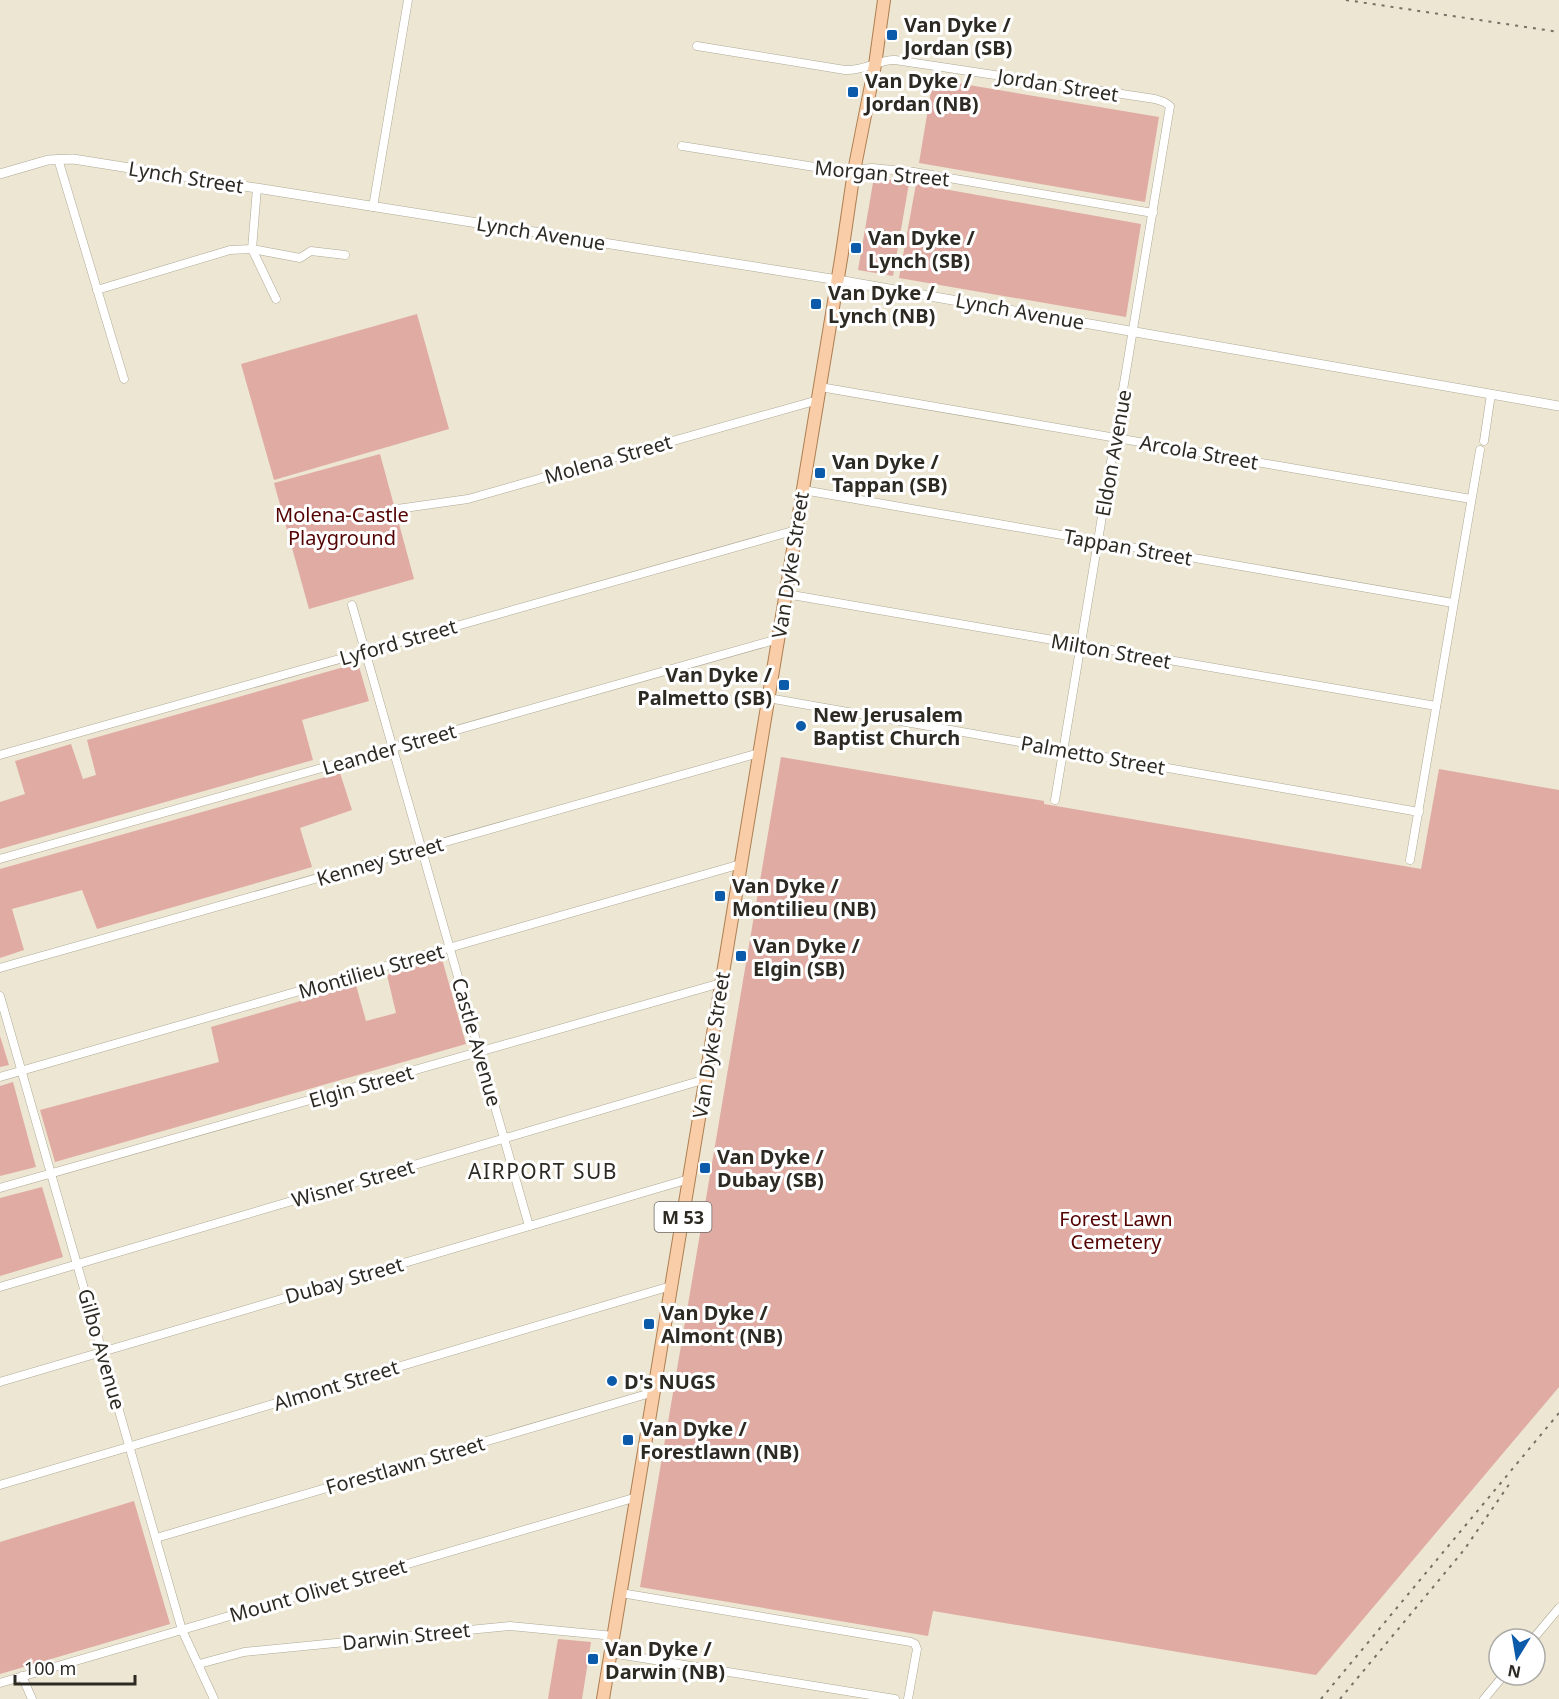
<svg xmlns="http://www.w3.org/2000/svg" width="1559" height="1699" font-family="'Noto Sans',sans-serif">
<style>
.green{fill:#e0aba3}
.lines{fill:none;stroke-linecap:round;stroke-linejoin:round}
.minor-casing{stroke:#aea895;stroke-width:9}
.tertiary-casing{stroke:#aea895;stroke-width:10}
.primary-casing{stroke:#ae7e52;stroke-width:14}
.minor{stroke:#fff;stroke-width:8}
.tertiary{stroke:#fff;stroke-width:9}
.primary{stroke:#f8cda7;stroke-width:12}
.rail{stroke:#767165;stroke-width:2;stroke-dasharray:3 6;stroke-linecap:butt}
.poi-dot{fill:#0b5baa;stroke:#fff;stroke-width:2}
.labels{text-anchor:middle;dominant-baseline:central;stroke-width:6;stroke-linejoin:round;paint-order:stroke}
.shield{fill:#fff;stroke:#6c6a65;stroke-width:1.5}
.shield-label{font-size:18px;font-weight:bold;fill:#2d2a23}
.poi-label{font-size:20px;font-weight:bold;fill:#2d2a23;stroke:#fff;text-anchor:start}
.street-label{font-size:20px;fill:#2d2a23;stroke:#fff}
.park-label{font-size:20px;fill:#540202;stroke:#fff}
.neighbourhood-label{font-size:21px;letter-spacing:1.5px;fill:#2d2a23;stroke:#fff}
</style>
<rect width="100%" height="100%" fill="#ece6d2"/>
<g class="green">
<polygon points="933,79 1159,117 1145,202 919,163"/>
<polygon points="874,177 909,183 893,276 858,270"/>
<polygon points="916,184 1141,224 1126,317 899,278"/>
<polygon points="417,314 449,429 274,480 241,364"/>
<polygon points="380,454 414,579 309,609 274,483"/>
<polygon points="358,663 369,701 302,720 313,760 0,849 0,802 25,794 15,761 71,744 83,779 96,775 87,740"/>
<polygon points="781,757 1044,801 1044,804 1062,807 1421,869 1439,769 1559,790 1559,1387 1316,1675 933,1611 928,1636 640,1587"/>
<polygon points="340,773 352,810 300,828 312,867 97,929 82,890 12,909 24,950 0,958 0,869"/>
<polygon points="442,959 466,1044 55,1162 40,1110 219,1062 211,1027 356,985 366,1021 396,1013 387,975"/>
<polygon points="0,1036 9,1065 0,1067"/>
<polygon points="13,1082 36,1167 0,1176 0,1086"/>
<polygon points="42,1187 63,1257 0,1276 0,1198"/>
<polygon points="134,1501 170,1624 0,1674 0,1542"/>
<polygon points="558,1639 591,1642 582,1699 548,1699"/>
</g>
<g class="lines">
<g class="minor-casing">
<g id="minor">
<path d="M697,46l148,24c20,1 35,-11 50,-10l260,39 9,3 6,4 -115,694"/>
<polyline points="682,146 840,171 872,168 914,172 1153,213"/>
<polyline points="58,159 124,379"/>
<polyline points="257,188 252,249 276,299"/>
<polyline points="373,207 408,0"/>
<polyline points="97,290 230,250 252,249 300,258 311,251 345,255"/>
<polyline points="820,387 1471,499"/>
<polyline points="1484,441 1491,394"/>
<polyline points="803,490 1453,603"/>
<polyline points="397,509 468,499 818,400"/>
<polyline points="786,594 1436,706"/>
<polyline points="352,605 529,1226"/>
<polyline points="768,698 1419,812"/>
<polyline points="0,755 796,530"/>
<polyline points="0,859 778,639"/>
<polyline points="1410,860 1480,450"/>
<polyline points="0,968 759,753"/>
<polyline points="0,996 182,1630 214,1699"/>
<polyline points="0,1077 741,864"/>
<polyline points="0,1188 721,983"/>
<polyline points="0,1287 706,1079"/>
<polyline points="0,1382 689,1179"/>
<polyline points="0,1485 671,1286"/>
<polyline points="156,1538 654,1392"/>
<polyline points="621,1593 911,1642 915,1644 917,1649 908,1699"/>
<polyline points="1533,1639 1559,1608"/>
<polyline points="611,1653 895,1699"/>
<polyline points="199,1664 244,1652 510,1626 614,1636"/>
<polyline points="22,1676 32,1699"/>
<polyline points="0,1683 637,1497"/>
<polyline points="1484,1699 1504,1675"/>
</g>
</g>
<g class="tertiary-casing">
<polyline id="tertiary" points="0,174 48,160 73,159 838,280 1559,406"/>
</g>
<g class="primary-casing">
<polyline id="primary" points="603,1699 842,253 854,171 875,65 884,0"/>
</g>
<use href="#minor" class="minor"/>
<use href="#tertiary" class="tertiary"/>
<use href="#primary" class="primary"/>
<g class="rail">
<polyline points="1346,0 1559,32"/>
<polyline points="1321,1699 1559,1413"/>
<polyline points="1340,1699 1464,1550 1510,1483"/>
</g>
</g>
<g class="poi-dot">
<rect x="886" y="29" width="12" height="12" rx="3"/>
<rect x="847" y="86" width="12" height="12" rx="3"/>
<rect x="850" y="242" width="12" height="12" rx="3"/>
<rect x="810" y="298" width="12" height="12" rx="3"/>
<rect x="814" y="467" width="12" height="12" rx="3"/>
<rect x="778" y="679" width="12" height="12" rx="3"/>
<circle cx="801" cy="726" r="6"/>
<rect x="714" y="890" width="12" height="12" rx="3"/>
<rect x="735" y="950" width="12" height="12" rx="3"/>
<rect x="699" y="1162" width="12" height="12" rx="3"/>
<rect x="643" y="1318" width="12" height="12" rx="3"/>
<circle cx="612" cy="1381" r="6"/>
<rect x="622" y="1434" width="12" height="12" rx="3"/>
<rect x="587" y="1653" width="12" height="12" rx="3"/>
</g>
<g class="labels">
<rect class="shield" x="654.5" y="1202" width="57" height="30" rx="4.5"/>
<g class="shield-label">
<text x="683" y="1217">M 53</text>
</g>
<g class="poi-label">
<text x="904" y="24">Van Dyke /<tspan x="904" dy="23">Jordan (SB)</tspan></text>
<text x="865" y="80">Van Dyke /<tspan x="865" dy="23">Jordan (NB)</tspan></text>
<text x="868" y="237">Van Dyke /<tspan x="868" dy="23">Lynch (SB)</tspan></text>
<text x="828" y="292">Van Dyke /<tspan x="828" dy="23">Lynch (NB)</tspan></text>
<text x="832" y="461">Van Dyke /<tspan x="832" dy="23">Tappan (SB)</tspan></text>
<text x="772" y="674" text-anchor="end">Van Dyke /<tspan x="772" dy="23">Palmetto (SB)</tspan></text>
<text x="813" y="714">New Jerusalem<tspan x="813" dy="23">Baptist Church</tspan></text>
<text x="732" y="885">Van Dyke /<tspan x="732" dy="23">Montilieu (NB)</tspan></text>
<text x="753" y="945">Van Dyke /<tspan x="753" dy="23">Elgin (SB)</tspan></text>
<text x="717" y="1156">Van Dyke /<tspan x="717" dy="23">Dubay (SB)</tspan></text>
<text x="661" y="1312">Van Dyke /<tspan x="661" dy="23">Almont (NB)</tspan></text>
<text x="624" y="1381">D's NUGS</text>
<text x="640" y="1428">Van Dyke /<tspan x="640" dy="23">Forestlawn (NB)</tspan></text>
<text x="605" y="1648">Van Dyke /<tspan x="605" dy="23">Darwin (NB)</tspan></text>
</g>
<g class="street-label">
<text transform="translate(1058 85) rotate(9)">Jordan Street</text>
<text transform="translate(882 173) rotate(5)">Morgan Street</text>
<text transform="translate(186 177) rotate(9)">Lynch Street</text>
<text transform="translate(541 233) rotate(9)">Lynch Avenue</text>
<text transform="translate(1020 311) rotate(10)">Lynch Avenue</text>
<text transform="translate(1199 452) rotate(10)">Arcola Street</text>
<text transform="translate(1113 453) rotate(-80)">Eldon Avenue</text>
<text transform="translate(608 459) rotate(-16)">Molena Street</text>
<text transform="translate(1128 547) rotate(10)">Tappan Street</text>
<text transform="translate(790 565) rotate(-81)">Van Dyke Street</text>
<text transform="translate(398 642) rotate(-16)">Lyford Street</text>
<text transform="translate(1111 651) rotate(10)">Milton Street</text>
<text transform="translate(389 749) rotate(-16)">Leander Street</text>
<text transform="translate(1093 755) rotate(10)">Palmetto Street</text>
<text transform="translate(380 861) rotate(-16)">Kenney Street</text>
<text transform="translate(371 971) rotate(-16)">Montilieu Street</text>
<text transform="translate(477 1042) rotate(74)">Castle Avenue</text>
<text transform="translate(711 1045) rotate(-81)">Van Dyke Street</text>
<text transform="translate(361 1086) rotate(-16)">Elgin Street</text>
<text transform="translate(353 1183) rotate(-16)">Wisner Street</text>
<text transform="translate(344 1280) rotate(-16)">Dubay Street</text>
<text transform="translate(102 1349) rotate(74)">Gilbo Avenue</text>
<text transform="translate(336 1385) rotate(-17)">Almont Street</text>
<text transform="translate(405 1465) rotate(-16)">Forestlawn Street</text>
<text transform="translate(318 1590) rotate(-16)">Mount Olivet Street</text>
<text transform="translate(406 1636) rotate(-6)">Darwin Street</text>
</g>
<g class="park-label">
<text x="342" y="514">Molena-Castle<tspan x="342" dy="23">Playground</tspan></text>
<text x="1116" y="1218">Forest Lawn<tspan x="1116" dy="23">Cemetery</tspan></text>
</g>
<g class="neighbourhood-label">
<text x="543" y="1171">AIRPORT SUB</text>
</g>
</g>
<g transform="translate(1517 1657) rotate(191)"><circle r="28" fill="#ffffff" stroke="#abaaa7" stroke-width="1.5"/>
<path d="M0-4.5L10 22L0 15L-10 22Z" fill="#0b5baa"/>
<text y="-9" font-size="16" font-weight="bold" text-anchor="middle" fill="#2d2a23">N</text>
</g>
<path d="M15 1675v9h120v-9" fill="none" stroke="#2d2a23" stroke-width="3"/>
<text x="24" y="1675" font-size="18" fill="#2d2a23" stroke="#ffffff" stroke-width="4.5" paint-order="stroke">100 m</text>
</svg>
